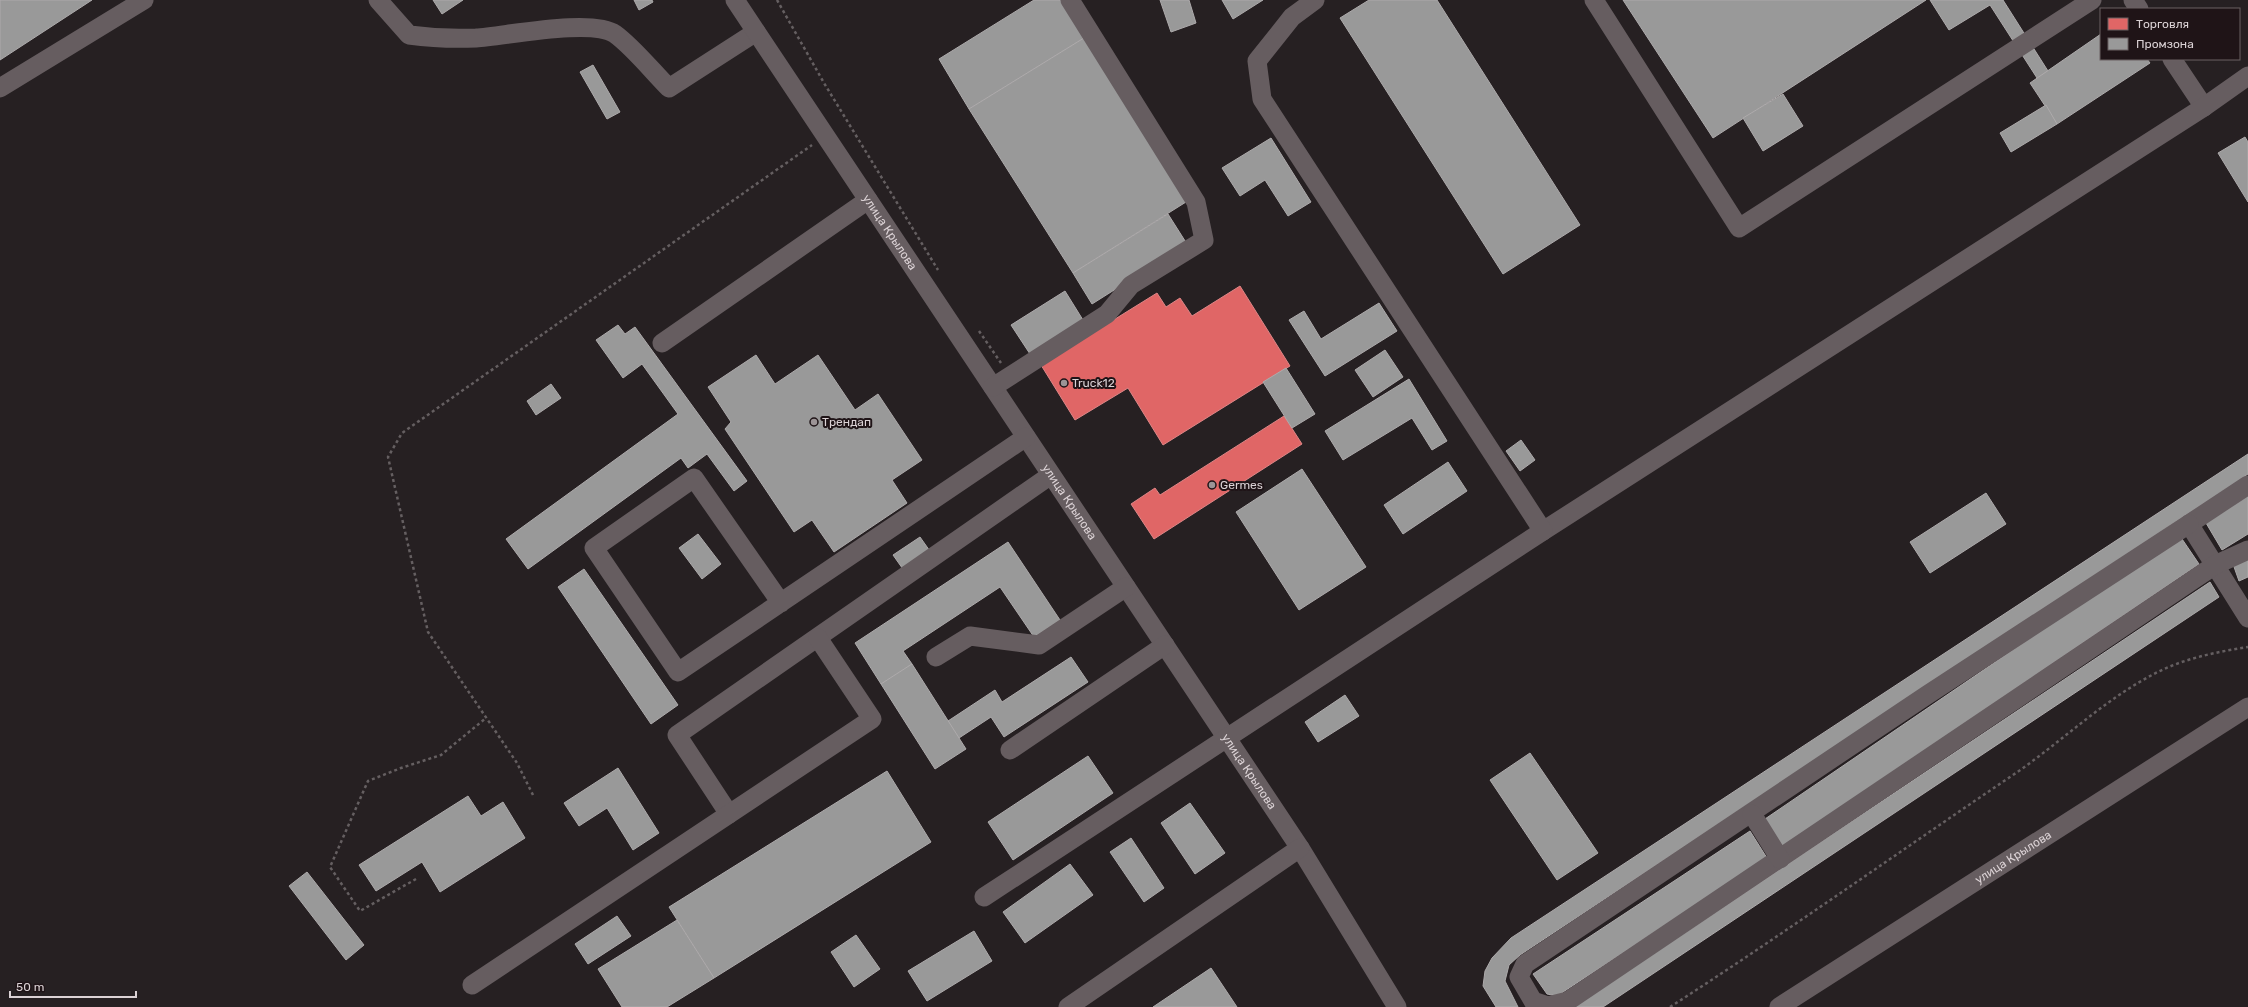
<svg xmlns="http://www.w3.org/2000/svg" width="2248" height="1007" font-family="Rubik,sans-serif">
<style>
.shops{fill:#e06666;stroke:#de8687}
.industry{fill:#999;stroke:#adaaab}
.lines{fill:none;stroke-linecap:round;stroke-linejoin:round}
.path{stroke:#655f61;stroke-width:2.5;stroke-dasharray:3 3;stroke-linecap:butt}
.minor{stroke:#665d60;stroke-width:19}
.poi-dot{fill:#9c9496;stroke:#1f1417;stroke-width:1.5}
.labels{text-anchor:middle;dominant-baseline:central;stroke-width:4;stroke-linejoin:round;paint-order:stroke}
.street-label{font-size:12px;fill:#dbd2d5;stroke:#1f1417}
.poi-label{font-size:12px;fill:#dbd2d5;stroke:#1f1417;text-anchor:start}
</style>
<rect width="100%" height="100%" fill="#262022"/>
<g class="shops">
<polygon points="1240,286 1290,366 1163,445 1128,388 1075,420 1041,365 1157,293 1166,307 1180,298 1192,316"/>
<polygon points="1284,416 1302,444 1154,539 1131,504 1155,488 1160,495"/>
</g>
<g class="industry">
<polygon points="0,0 92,0 0,60"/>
<polygon points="433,0 463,0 442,14"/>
<polygon points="634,0 652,0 653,2 639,10"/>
<polygon points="1034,0 1060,0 1084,38 969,109 939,59"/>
<polygon points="1160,0 1189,0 1196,23 1171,32"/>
<polygon points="1222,0 1263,0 1233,19"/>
<polygon points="1369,0 1437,0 1580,225 1503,274 1340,18"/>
<polygon points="1623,0 1926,0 1713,138"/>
<polygon points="1930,0 2003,0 2048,71 2037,78 1990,5 1949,30"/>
<polygon points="2101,34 2101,59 2147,59 2150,63 2057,124 2030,83"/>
<polygon points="1084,38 1186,202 1073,273 969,109"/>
<polygon points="593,65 620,112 607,119 580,72"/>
<polygon points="1783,94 1803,126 1763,151 1743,118"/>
<polygon points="2046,105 2057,124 2011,152 2000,133"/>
<polygon points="2245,137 2248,142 2248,202 2218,153"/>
<polygon points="1271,138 1311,202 1288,216 1265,180 1240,196 1222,168"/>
<polygon points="1168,214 1187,244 1092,304 1073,273"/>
<polygon points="1065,291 1083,320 1030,354 1011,325"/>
<polygon points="1379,303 1397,331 1325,376 1289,320 1304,311 1321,339"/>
<polygon points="618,325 625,334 635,327 747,481 734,491 707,454 688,468 681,458 528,569 506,539 678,414 642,364 623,378 596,340"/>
<polygon points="1385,350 1403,377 1373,397 1355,370"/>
<polygon points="756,355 775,384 818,355 855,410 878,394 922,460 892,480 907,503 834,552 812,520 794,532 725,429 731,422 708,387"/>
<polygon points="1286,368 1315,414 1292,428 1263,382"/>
<polygon points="1409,379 1447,441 1432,450 1412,418 1343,460 1325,431"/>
<polygon points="551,384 561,398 536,415 527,401"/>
<polygon points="1521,440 1535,460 1520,471 1506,451"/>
<polygon points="2248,454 2248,474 1520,955 1509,965 1505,981 1518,1007 1496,1007 1483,986 1485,971 1492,958 1511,938"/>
<polygon points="1448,462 1467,491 1403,534 1384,505"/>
<polygon points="1302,469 1366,567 1299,610 1236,512"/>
<polygon points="1986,493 2006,524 1930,573 1910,542"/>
<polygon points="2248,496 2248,534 2222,550 2206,523"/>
<polygon points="698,534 721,564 702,579 679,548"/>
<polygon points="2180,536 2199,564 1783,846 1765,819"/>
<polygon points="920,537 932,554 905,572 893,555"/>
<polygon points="1008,542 1060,620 1034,637 1000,587 903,651 912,664 881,684 855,643"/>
<polygon points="2248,557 2248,577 2239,581 2233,564"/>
<polygon points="584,569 678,705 651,724 558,587"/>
<polygon points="2210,582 2219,597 1603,1007 1574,1007"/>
<polygon points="1071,657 1088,682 1004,737 991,717 959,738 948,721 995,690 1002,702"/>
<polygon points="912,664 966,749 935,769 881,684"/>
<polygon points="1345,695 1359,716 1318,742 1305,722"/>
<polygon points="1530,753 1598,853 1557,880 1490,780"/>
<polygon points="1088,756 1113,793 1013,860 988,822"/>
<polygon points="618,768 659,833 633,850 607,808 579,826 564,803"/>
<polygon points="887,771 931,842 714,978 669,907"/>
<polygon points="468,796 481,816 503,802 525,838 440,892 422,862 376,891 359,865"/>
<polygon points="1190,803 1225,853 1195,874 1161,823"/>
<polygon points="1750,831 1767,858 1557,996 1547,994 1533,974"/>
<polygon points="1131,838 1164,888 1144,902 1110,852"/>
<polygon points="1070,864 1093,895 1025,943 1003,912"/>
<polygon points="307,872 364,945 346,960 289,886"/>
<polygon points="617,916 631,936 588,964 575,944"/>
<polygon points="677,920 714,978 667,1007 622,1007 598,969"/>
<polygon points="974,931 992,961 927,1001 908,971"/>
<polygon points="856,935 880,969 854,987 831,952"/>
<polygon points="1211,968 1237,1007 1153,1007"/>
</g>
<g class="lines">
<g class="path">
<polyline points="777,0 824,83 938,270"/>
<polyline points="979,331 1001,363"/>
<polyline points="533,795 517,763 428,632 388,457 402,433 812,145"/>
<polyline points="416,879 360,911 330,867 368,781 401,768 441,755 486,718"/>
<path d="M1670,1007c115,-74 226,-153 340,-230 48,-32 91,-75 142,-102 29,-16 64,-23 96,-28"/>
</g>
<g class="minor">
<path d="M378,0l31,35c22,3 44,4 67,3 30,-2 116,-20 139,-4 18,13 38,38 54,54l87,-56"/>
<path id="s1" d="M735,0l565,848 97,159"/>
<polyline points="1594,0 1739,228 2092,0"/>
<polyline points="2133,0 2139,9"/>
<polyline points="2172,59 2204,107"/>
<polyline points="0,88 144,0"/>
<polyline points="662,343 868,200"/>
<polyline points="993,387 1107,314 1131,285 1204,240 1196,202 1070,0"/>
<polyline points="2248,485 2189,524 2248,618"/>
<polyline points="2189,524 1927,695 1525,964 1519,977 1533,1001 1548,1006 1568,1001 2215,565 2248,550"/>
<polyline points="1543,531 2204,107 2248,76"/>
<polyline points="781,603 694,478 594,548 678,672 1026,437"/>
<polyline points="936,657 970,636 1039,645 1126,587"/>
<polyline points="1010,750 1165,645"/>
<polyline points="729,814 677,735 1051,475"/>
<polyline points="1752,814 1780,859"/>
<polyline points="984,897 1543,531 1262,99 1257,61 1292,17 1315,0"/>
<polyline points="472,985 872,719 818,638"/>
<polyline points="1068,1007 1300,848"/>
<path id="s2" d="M1779,1007l469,-300"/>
</g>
</g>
<g class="poi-dot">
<circle cx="1064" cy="383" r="4"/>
<circle cx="814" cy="422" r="4"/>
<circle cx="1212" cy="485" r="4"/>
</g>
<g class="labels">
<g class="street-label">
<text stroke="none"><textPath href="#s1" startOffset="279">улица Крылова</textPath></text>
<text stroke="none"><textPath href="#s1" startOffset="603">улица Крылова</textPath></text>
<text stroke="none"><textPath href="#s1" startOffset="927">улица Крылова</textPath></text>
<text stroke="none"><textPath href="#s2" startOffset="278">улица Крылова</textPath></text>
</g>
<g class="poi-label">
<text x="1072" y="383">Truck12</text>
<text x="822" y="422">Трендап</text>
<text x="1220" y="485">Germes</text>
</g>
</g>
<rect x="2100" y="8" width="140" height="52" fill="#1f1417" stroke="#6a6063"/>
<rect x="2108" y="18" width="20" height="12" fill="#e06666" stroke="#6a6063"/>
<text x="2136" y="28" font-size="12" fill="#dbd2d5">Торговля</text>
<rect x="2108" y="38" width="20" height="12" fill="#999999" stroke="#6a6063"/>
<text x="2136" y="48" font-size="12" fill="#dbd2d5">Промзона</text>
<path d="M10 991v6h126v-6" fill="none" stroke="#dbd2d5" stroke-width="2"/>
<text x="16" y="991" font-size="12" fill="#dbd2d5" stroke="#1f1417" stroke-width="3" paint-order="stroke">50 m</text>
</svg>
